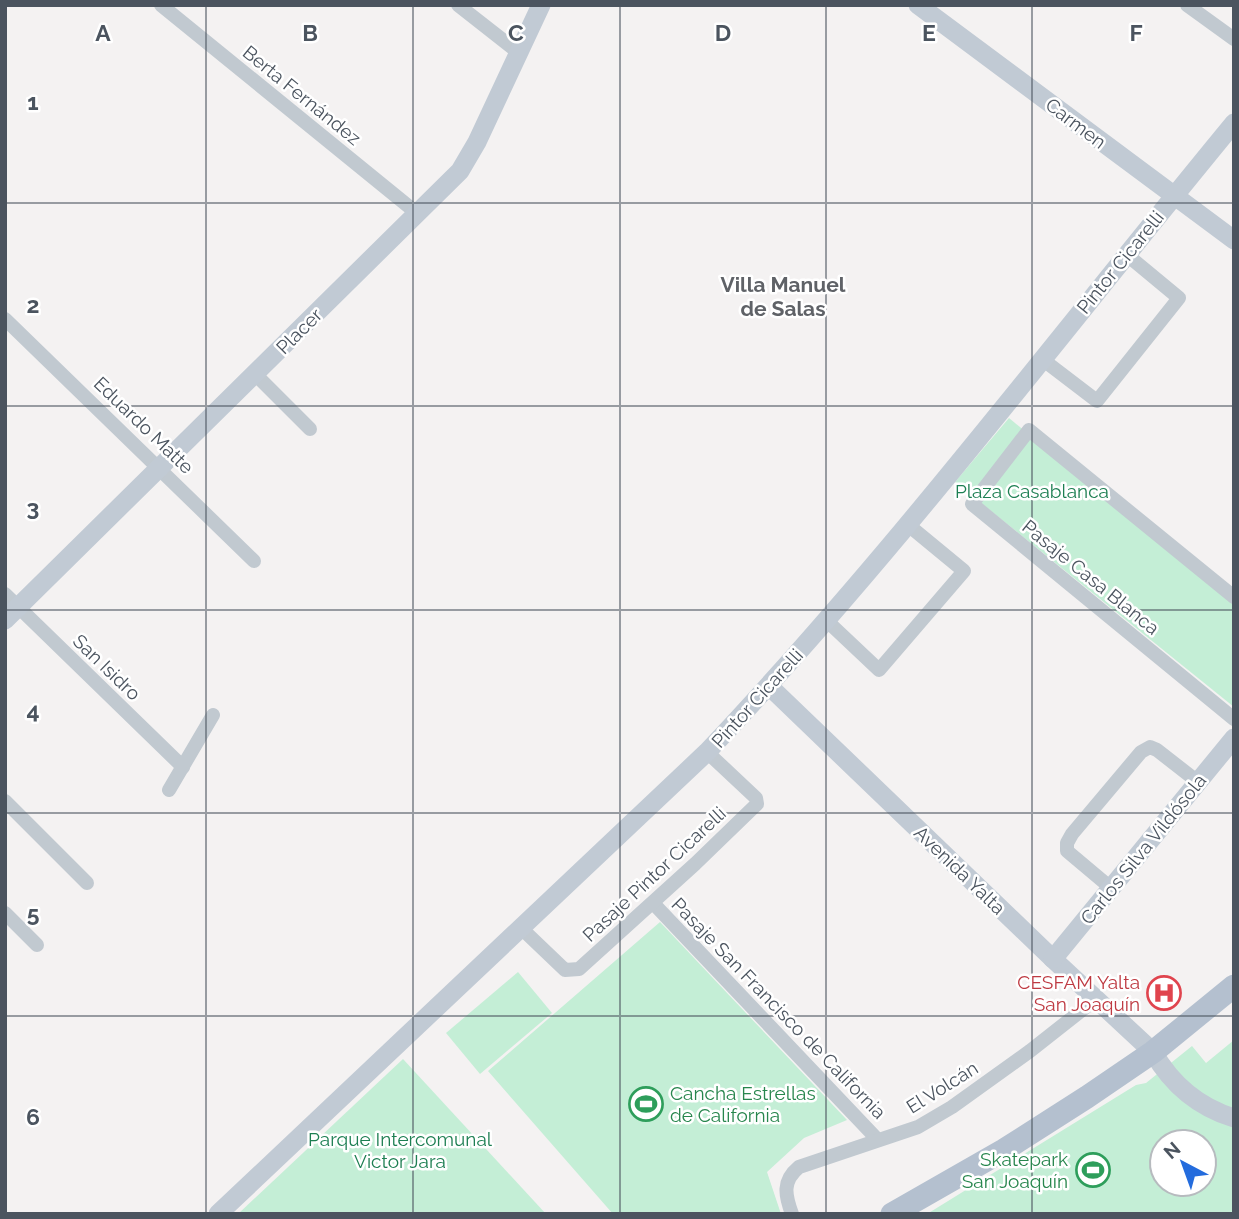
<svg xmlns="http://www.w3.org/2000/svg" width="1239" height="1219" font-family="Raleway,sans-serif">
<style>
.green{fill:#c4eed6;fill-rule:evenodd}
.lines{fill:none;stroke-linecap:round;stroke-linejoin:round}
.street{stroke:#c1c9d0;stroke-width:14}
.secondary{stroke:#c1cad4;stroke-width:19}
.primary{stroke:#b4c0cf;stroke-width:23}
.grid{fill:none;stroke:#4b545f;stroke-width:2;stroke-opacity:0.55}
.labels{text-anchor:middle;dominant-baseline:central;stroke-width:5;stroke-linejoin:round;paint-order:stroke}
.street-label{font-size:19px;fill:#4b545f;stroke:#fff}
.park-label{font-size:19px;fill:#1d7f52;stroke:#fff}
.health-label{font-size:19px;fill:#be3a42;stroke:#fff;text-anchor:end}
.leisure-label{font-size:19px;fill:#27864d;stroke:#fff;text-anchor:start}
.neighbourhood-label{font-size:21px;font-weight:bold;fill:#5f6267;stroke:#fff}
.grid-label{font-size:23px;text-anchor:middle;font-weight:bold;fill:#4b545f;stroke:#fff;stroke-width:5;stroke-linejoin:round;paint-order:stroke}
</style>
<rect width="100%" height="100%" fill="#f4f2f2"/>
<g class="green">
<polygon points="1009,418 1234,605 1234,707 955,482"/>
<polygon points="660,922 847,1120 804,1138 767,1172 781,1214 613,1214 488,1071"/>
<polygon points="518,972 552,1013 480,1074 446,1033"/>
<path d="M1234,1040v174h-307l209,-129 10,-2 46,-37 14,17zM1162,1142h42v42h-42z"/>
<polygon points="403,1059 546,1214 238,1214"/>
</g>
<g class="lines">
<g class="street">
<polyline points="161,5 418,214"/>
<polyline points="458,5 518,52"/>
<polyline points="1187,5 1234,39"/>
<polyline points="5,319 254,561"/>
<polyline points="1042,359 1097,401 1179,298 1126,254"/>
<polyline points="255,374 310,429"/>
<polyline points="5,594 183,767"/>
<polyline points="1234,597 1029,430 972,504 1234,719"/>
<polyline points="826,620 879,670 964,571 907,524"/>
<polyline points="169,790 213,715"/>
<polyline points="5,801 87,883"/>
<polyline points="1111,888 1067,851 1067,843 1072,834 1141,752 1150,747 1157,750 1198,782"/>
<polyline points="653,903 878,1140"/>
<polyline points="5,913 37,945"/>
<polyline points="520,927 565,970 579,969 695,864 757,804 756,798 707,752"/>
<path d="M792,1214c-7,-19 -10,-33 7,-47l119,-40 34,-20 78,-56 66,-52"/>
</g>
<g class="secondary">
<polyline points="918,5 1234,240"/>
<polyline points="5,620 460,171 477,142 541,5"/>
<path d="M769,686l284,273 100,93c19,33 45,55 81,66"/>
<polyline points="1053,959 1234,738"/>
<path d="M218,1214l489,-462c188,-199 353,-418 527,-629"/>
</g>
<polyline class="primary" points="892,1214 1004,1150 1087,1097 1153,1052 1234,986"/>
</g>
<path class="grid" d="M206,5v1209M413,5v1209M620,5v1209M826,5v1209M1032,5v1209M5,203h1229M5,406h1229M5,610h1229M5,813h1229M5,1016h1229"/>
<defs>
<g id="hospital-ring" transform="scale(1.75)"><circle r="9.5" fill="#fff" stroke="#e0444e" stroke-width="1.5"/><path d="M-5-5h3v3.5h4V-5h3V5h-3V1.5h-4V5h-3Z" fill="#e0444e"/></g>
<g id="stadium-ring" transform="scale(1.75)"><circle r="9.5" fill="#fff" stroke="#2e9e5b" stroke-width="1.5"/><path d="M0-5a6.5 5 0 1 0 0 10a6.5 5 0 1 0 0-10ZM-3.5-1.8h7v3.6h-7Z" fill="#2e9e5b"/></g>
</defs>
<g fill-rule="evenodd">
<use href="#hospital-ring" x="1164" y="993"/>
<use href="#stadium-ring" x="646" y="1104"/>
<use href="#stadium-ring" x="1093" y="1170"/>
</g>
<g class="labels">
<g class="street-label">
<text transform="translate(302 95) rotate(39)">Berta Fernández</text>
<text transform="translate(1076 123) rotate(37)">Carmen</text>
<text transform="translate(1120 262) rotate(-51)">Pintor Cicarelli</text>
<text transform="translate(299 331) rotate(-45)">Placer</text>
<text transform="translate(144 425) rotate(44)">Eduardo Matte</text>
<text transform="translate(1091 577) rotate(39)">Pasaje Casa Blanca</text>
<text transform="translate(107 667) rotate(44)">San Isidro</text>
<text transform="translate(757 698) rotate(-48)">Pintor Cicarelli</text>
<text transform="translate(1143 849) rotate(-51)">Carlos Silva Vildósola</text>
<text transform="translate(960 870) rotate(44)">Avenida Yalta</text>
<text transform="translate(654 874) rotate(-43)">Pasaje Pintor Cicarelli</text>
<text transform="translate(779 1008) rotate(46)">Pasaje San Francisco de California</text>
<text transform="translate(942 1087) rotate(-32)">El Volcán</text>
</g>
<g class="park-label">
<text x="1032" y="491">Plaza Casablanca</text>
<text x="400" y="1139">Parque Intercomunal<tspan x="400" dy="22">Victor Jara</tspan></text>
</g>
<g class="health-label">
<text x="1140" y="982">CESFAM Yalta<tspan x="1140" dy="22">San Joaquín</tspan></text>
</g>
<g class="leisure-label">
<text x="670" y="1093">Cancha Estrellas<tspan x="670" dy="22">de California</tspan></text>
<text x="1068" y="1159" text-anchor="end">Skatepark<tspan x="1068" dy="22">San Joaquín</tspan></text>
</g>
<g class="neighbourhood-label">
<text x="783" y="284">Villa Manuel<tspan x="783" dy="24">de Salas</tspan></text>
</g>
</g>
<g class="grid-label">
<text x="103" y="41">A</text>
<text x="310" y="41">B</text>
<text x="516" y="41">C</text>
<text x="723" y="41">D</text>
<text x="929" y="41">E</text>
<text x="1136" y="41">F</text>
<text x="33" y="110">1</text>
<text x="33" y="313">2</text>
<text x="33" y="516">3</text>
<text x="33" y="719">4</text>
<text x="33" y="922">5</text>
<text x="33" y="1125">6</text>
</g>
<rect width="1239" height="1219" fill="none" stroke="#4b545f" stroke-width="14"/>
<g transform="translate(1183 1163) rotate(319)"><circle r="33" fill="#ffffff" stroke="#b7bbbf" stroke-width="2"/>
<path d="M0-5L12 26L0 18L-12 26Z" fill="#246cdd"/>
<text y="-10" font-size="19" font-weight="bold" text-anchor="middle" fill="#4b545f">N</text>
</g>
</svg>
